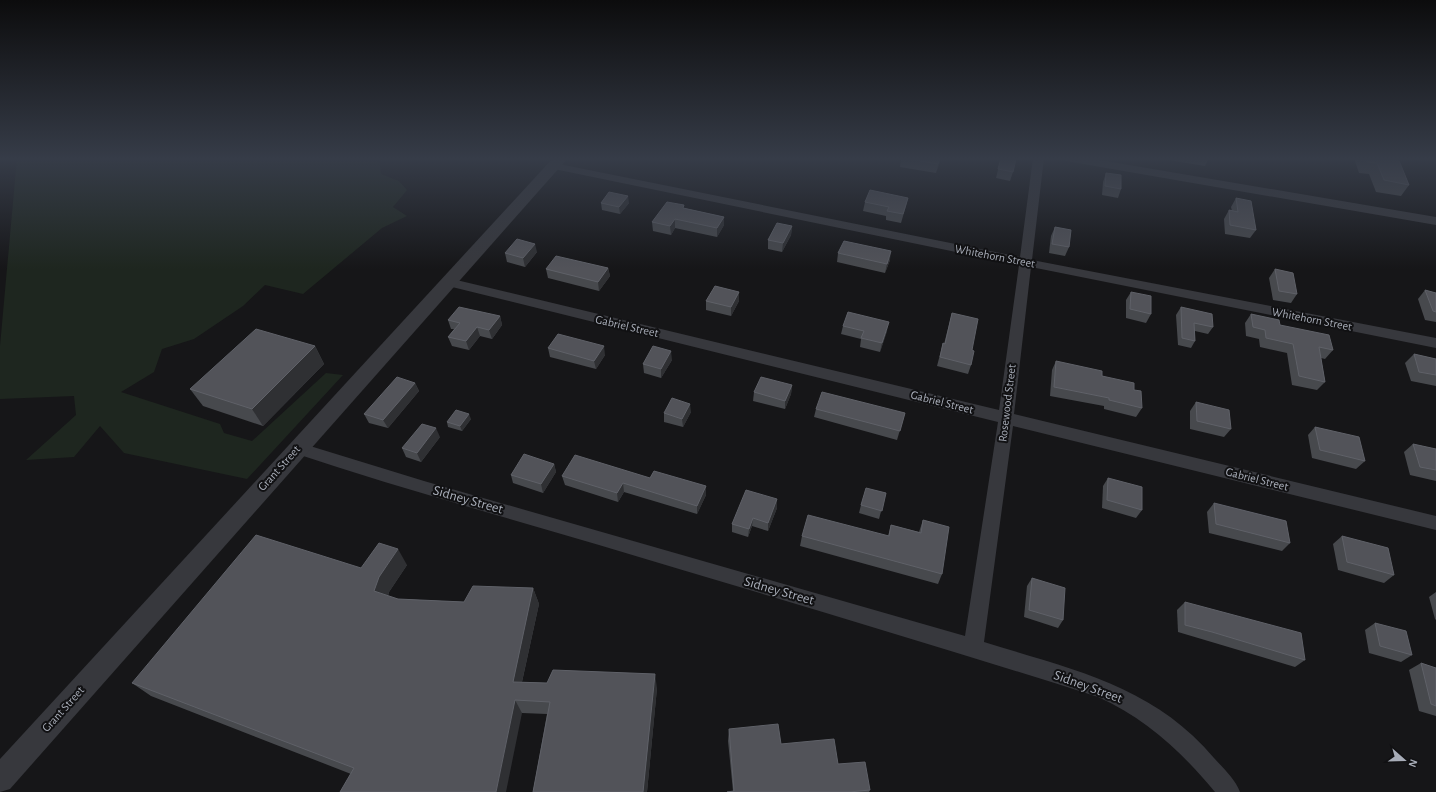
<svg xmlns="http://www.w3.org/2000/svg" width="1436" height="792" font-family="'Alegreya Sans',sans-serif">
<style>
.green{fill:#1e261f}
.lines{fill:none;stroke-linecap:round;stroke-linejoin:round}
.minor{fill:#37383d;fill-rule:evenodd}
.tertiary{fill:#37383d;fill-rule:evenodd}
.wall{fill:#47494d}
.shaded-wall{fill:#2f3033}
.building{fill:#525359;stroke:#5f6168}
.labels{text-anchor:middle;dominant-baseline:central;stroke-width:4;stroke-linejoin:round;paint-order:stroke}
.street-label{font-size:12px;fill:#a8adb8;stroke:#111113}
.near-street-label{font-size:14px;fill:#a8adb8;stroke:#111113}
</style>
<rect width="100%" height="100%" fill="#161618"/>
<polygon class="green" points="17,158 379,158 381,174 399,181 407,190 393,207 407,216 382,228 303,294 265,285 243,306 194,339 162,349 154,372 121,392 220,424 224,433 252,441 326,373 343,375 247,479 124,453 100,426 74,457 26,460 76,415 74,396 0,399 0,346"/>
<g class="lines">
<g class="minor">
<path d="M1033,158h11l-12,102 404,78v10l-405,-81 -17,147 422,102v14l-423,-104 -29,216c86,27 169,43 230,116 10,11 21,21 26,34h-25c-33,-40 -70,-74 -117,-95 -166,-53 -332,-102 -499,-152 -102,-30 -206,-59 -308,-93l-2,-4 2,-4 6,-2 127,39 541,155 33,-214 -550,-136 -5,-1 -2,-3 2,-3 5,-1 551,132 20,-145 -465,-96 -6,-3 6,-3 466,94z"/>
<polygon points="1061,158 1088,158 1436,217 1436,225 1066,161"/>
</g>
<polygon class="tertiary" points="553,158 568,158 10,789 0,792 0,759"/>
</g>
<g class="wall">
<polygon points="901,158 941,158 936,173 900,167"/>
<polygon points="1001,158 1013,172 1010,181 996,178"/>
<polygon points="1167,158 1209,158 1205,166 1168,160"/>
<polygon points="1354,158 1398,158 1409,185 1401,196 1376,192 1369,174 1359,173"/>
<polygon points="1106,173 1121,189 1118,198 1102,195 1103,182"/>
<polygon points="908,198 906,206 901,223 886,220 886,216 863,211 865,202"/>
<polygon points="1236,198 1256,230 1250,238 1225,234 1224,219 1229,210 1232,211 1231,207"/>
<polygon points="601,203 629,203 620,214 602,210"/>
<polygon points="684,208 724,217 724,225 717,237 675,228 671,235 653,231 652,222"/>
<polygon points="792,226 791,235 782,252 768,249 768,240"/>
<polygon points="1055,227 1069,247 1065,256 1049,253 1051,236"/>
<polygon points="537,252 525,267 507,262 505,253"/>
<polygon points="838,253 890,260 885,273 837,262"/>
<polygon points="608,268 610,276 599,291 548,278 546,269"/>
<polygon points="1275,269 1297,294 1291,303 1273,300 1269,278"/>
<polygon points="1425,290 1436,293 1436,322 1425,320 1418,299"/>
<polygon points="739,292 739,301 731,316 706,310 706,301"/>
<polygon points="1131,292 1151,314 1146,323 1126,318 1126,300"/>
<polygon points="1181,307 1213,327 1208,334 1195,331 1195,341 1191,348 1178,345 1176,315"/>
<polygon points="952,313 972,350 971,365 968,374 937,366 943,343 944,344"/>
<polygon points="1251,314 1280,325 1333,350 1325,359 1321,358 1325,382 1317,390 1292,385 1287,353 1260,347 1259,339 1246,336 1245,323"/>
<polygon points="500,316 502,325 492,339 480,336 469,350 452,346 448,337 454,329 451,329 448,320"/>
<polygon points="843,326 887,331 880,352 860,347 861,339 841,334"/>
<polygon points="315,346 324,364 263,426 203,406 190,389"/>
<polygon points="548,348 605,355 596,369 550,357"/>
<polygon points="1414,354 1436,359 1436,386 1411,381 1405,363"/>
<polygon points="672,360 661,378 644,373 643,364"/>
<polygon points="1056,361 1102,376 1134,390 1142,408 1136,417 1104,409 1104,406 1050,396 1052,370"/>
<polygon points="415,383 419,391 388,428 369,423 364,414"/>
<polygon points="792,385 791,394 785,409 753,401 754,392"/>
<polygon points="1196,402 1231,429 1224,437 1190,429 1190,411"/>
<polygon points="816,409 905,413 897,440 814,417"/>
<polygon points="691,412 683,427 664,422 664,413"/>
<polygon points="471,419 462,431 448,427 447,422"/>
<polygon points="1315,427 1365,461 1356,469 1312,458 1308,435"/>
<polygon points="440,437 421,462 406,457 402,448"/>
<polygon points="1413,444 1436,449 1436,481 1410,475 1404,452"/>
<polygon points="554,464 556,472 543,493 513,483 511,475"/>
<polygon points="562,476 650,478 706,486 706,495 697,514 624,492 618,502 565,485"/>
<polygon points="1108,478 1142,510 1136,518 1102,508 1103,486"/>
<polygon points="886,493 879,519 859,513 861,505"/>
<polygon points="777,499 777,508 768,531 752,526 748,537 732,532 732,524"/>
<polygon points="1214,503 1290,543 1282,551 1209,533 1207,512"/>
<polygon points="923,520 942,574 938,584 800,546 802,536 888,536 891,525 919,532"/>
<polygon points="1342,536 1394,575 1384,583 1338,570 1333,544"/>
<polygon points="407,565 389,592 388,596 398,599 464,602 533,588 539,604 522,682 657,688 647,792 533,792 547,714 522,713 351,774 151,696 132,683 361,568"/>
<polygon points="1032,578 1063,620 1058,628 1024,617 1027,586"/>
<polygon points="1436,592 1436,620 1435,619 1429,597"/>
<polygon points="1185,602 1305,660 1295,667 1178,632 1177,610"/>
<polygon points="1375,623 1412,655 1401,662 1369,653 1365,630"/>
<polygon points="1421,663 1436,668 1436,716 1419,711 1409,670"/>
<polygon points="729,729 781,744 838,764 870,790 869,792 727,792 733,791 728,741"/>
</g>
<g class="shaded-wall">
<polygon points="940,158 941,158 936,173"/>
<polygon points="628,196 629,203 620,214 619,207"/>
<polygon points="724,217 724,225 717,237 717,228"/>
<polygon points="675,219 675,228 671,235 670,226"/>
<polygon points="792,226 791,235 782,252 783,243"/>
<polygon points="535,244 537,252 525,267 523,258"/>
<polygon points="891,251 890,260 885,273 887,264"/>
<polygon points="608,268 610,276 599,291 598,282"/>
<polygon points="739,292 739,301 731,316 731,307"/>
<polygon points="500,316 502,325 492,339 489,330"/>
<polygon points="889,322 887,331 880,352 882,343"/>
<polygon points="477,327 480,336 469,350 466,341"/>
<polygon points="315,346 324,364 263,426 252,409"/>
<polygon points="604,346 605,355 596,369 594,361"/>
<polygon points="671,351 672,360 661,378 661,369"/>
<polygon points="415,383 419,391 388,428 383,420"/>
<polygon points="792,385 791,394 785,409 785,401"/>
<polygon points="690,404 691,412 683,427 682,419"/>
<polygon points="469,414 471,419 462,431 460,426"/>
<polygon points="436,428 440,437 421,462 417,453"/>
<polygon points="554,464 556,472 543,493 541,484"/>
<polygon points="623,483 624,492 618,502 617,493"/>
<polygon points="706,486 706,495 697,514 697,506"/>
<polygon points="777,499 777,508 768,531 768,523"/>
<polygon points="753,518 752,526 748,537 749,529"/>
<polygon points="398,549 407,565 389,592 384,606 374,591 379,577"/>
<polygon points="533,588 539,604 519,695 513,682"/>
<polygon points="655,674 657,688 647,792 643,792"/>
<polygon points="515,700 522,713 506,792 496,792"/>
</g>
<g class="building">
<polygon points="903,158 940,158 938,164"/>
<polygon points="1001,158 1012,158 1016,159 1013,172 998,169"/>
<polygon points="1366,158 1398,158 1409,185 1384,180 1377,163 1367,162"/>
<polygon points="1106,173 1121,175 1121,189 1105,186"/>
<polygon points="870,190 908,198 903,214 887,211 889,207 865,202"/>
<polygon points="609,192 628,196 619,207 601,203"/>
<polygon points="1236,198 1251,201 1256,230 1230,225 1229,210 1238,212"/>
<polygon points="667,202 684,205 683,208 724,217 717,228 675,219 670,226 652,222"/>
<polygon points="777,223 792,226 783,243 768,240"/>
<polygon points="1055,227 1071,230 1069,247 1052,244"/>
<polygon points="517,239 535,244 523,258 505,253"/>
<polygon points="844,241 891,251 887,264 838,253"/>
<polygon points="556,256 608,268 598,282 546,269"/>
<polygon points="1275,269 1293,273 1297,294 1279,291"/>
<polygon points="715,286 739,292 731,307 706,301"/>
<polygon points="1425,290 1436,293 1436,312 1433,311"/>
<polygon points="1131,292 1151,296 1151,314 1130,309"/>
<polygon points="459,307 500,316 489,330 477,327 466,341 448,337 460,323 448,320"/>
<polygon points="1181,307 1212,314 1213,327 1194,323 1195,341 1182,338"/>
<polygon points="848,312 889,322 882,343 861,338 864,331 843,326"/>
<polygon points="952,313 978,319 972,350 974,351 971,365 940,357 943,343 945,344"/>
<polygon points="1251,314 1279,320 1280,325 1329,335 1333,350 1319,347 1325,382 1299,376 1293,344 1266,338 1265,330 1253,327"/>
<polygon points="256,329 315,346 252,409 190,389"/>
<polygon points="558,334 604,346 594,361 548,348"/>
<polygon points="653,346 671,351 661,369 643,364"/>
<polygon points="1414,354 1436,359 1436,375 1419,372"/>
<polygon points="1056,361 1102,371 1102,376 1134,383 1134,390 1141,391 1142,408 1109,400 1109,398 1054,387"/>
<polygon points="397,377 415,383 383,420 364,414"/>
<polygon points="761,377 792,385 785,401 754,392"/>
<polygon points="822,392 905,413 900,431 816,409"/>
<polygon points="672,398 690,404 682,419 664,413"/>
<polygon points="1196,402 1229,410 1231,429 1197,421"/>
<polygon points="456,410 469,414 460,426 447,422"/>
<polygon points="422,424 436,428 417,453 402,448"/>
<polygon points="1315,427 1359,437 1365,461 1320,450"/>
<polygon points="1413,444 1436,449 1436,470 1420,467"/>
<polygon points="524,454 554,464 541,484 511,475"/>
<polygon points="575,455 650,478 654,471 706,486 697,506 623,483 617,493 562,476"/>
<polygon points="1108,478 1142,487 1142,510 1107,500"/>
<polygon points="866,488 886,493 882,511 861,505"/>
<polygon points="746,490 777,499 768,523 753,518 749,529 732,524"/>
<polygon points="1214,503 1286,521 1290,543 1216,524"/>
<polygon points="808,515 889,536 891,525 921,533 923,520 949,527 942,574 802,536"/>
<polygon points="256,535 361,568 379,543 398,549 379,577 374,591 398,599 464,602 473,586 533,588 513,682 547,683 553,670 655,674 643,792 533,792 550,702 515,700 496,792 340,792 354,768 132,683"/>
<polygon points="1342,536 1388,548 1394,575 1347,562"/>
<polygon points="1032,578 1065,588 1063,620 1029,610"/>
<polygon points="1185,602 1301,633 1305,660 1212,632 1185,625"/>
<polygon points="1375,623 1406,631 1412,655 1380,646"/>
<polygon points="1421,663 1436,668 1436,706 1431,704"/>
<polygon points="778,724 781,744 834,739 838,764 865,762 870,790 849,792 727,792 734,791 729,729"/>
</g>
<linearGradient id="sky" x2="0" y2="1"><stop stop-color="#0c0c0d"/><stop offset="0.59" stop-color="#363c48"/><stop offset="1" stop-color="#363c48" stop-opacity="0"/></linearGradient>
<rect width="1436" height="269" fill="url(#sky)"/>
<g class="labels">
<g class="street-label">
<text transform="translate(995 256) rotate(11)">Whitehorn Street</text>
<text transform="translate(1312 319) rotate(11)">Whitehorn Street</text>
<text transform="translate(627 326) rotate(13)">Gabriel Street</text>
<text transform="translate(942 402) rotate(14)">Gabriel Street</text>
<text transform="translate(1007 403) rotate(-83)">Rosewood Street</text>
<text transform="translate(279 468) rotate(-48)">Grant Street</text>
<text transform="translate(1257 479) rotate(14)">Gabriel Street</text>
<text transform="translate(63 709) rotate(-48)">Grant Street</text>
</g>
<g class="near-street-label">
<text transform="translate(468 500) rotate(16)">Sidney Street</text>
<text transform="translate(779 591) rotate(16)">Sidney Street</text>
<text transform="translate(1088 687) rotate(20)">Sidney Street</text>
</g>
</g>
<g transform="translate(1404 760) rotate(110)" stroke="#111113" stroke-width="3" paint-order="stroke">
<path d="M0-3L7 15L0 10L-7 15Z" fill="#a8adb8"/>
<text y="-6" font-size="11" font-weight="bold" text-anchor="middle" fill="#a8adb8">N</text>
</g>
</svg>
